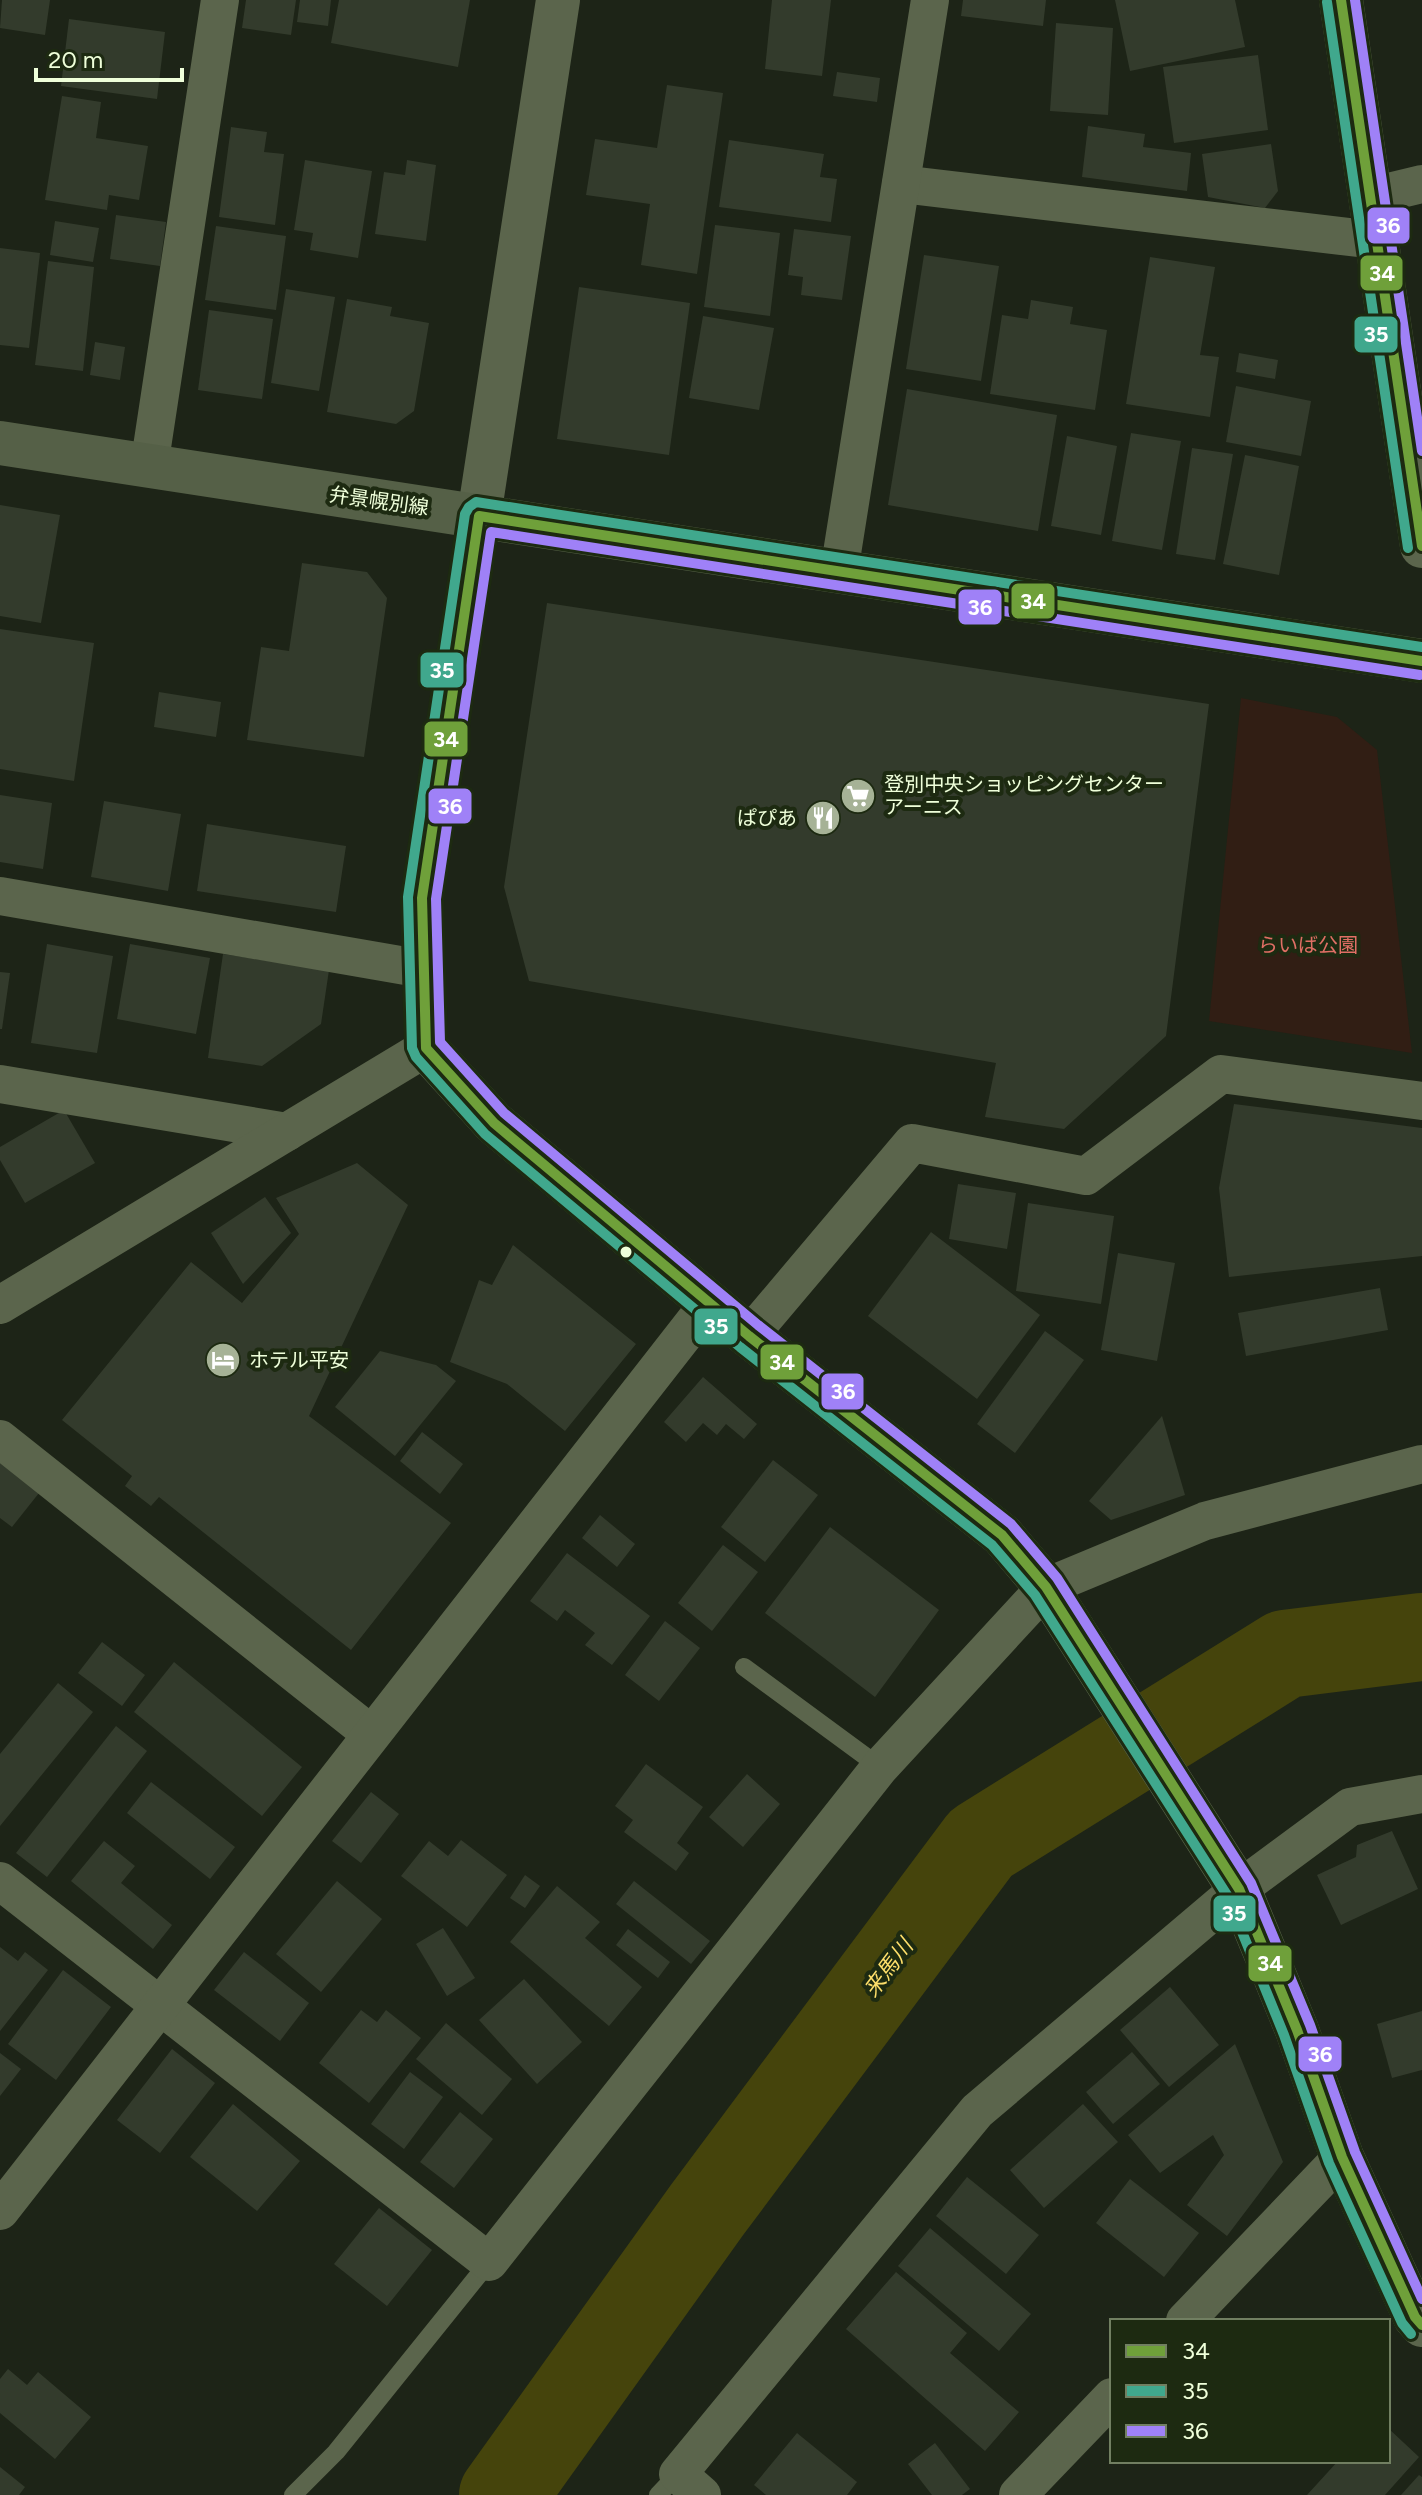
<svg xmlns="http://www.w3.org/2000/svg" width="1422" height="2495" font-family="Figtree,'Noto Sans JP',sans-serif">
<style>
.green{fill:#311e14}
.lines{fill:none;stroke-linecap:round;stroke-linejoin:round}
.river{stroke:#45440c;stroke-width:88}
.building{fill:#333b2c}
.service{stroke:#5b654c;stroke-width:18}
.minor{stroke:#5b654c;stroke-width:38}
.tertiary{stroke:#5b654c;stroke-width:44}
.secondary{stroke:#556047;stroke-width:44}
.bus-1-casing{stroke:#1d2a11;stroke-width:16}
.bus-2-casing{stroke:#1d2a11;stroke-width:16}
.bus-3-casing{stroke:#1d2a11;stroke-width:16}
.bus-1{stroke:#6fa03a;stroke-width:10}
.bus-2{stroke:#40a88d;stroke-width:10}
.bus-3{stroke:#9f81f7;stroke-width:10}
.bus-dot{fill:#efffda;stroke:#1d2a11;stroke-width:3}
.labels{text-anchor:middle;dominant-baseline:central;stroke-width:8;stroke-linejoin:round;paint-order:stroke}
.street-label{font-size:20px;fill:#efffda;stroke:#1d2a11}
.poi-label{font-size:20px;fill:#efffda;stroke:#1d2a11;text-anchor:start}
.park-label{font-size:20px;fill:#e06f65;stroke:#1d2a11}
.water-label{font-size:22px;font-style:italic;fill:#fedf6a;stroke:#1d2a11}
.line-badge{stroke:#1d2a11;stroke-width:3}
.badge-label{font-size:22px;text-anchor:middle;font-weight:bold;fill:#fff}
</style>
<rect width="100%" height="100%" fill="#1d2417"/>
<polygon class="green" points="1241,698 1337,717 1377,750 1412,1053 1209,1021"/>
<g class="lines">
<polyline class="river" points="503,2495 707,2210 981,1843 1285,1654 1422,1637"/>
</g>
<g class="building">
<polygon points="2,0 50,0 45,35 0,28"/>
<polygon points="246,0 296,0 291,35 242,28"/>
<polygon points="300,0 331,0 328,26 297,22"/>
<polygon points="339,0 470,0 458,67 331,43"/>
<polygon points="772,0 831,0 822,76 765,69"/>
<polygon points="963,0 1046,0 1043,26 961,16"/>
<polygon points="1115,0 1235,0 1245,47 1130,71"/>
<polygon points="69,19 165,32 157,99 61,86"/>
<polygon points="1056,23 1113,28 1108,115 1050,111"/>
<polygon points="1258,55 1268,130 1174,143 1163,67"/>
<polygon points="837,72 880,78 877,102 833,96"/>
<polygon points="667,85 723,93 697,274 641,265 650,204 586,195 595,139 657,148"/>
<polygon points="62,96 101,102 96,138 148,146 139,200 109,195 107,210 45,200"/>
<polygon points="1088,126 1145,134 1143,147 1191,153 1187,191 1082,177"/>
<polygon points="231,127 267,132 264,152 284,154 275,225 219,217"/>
<polygon points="729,140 824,154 820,177 837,179 831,222 719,207"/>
<polygon points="1271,144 1278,191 1265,208 1208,197 1202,154"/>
<polygon points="305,160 372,171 358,258 310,250 313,233 294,230"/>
<polygon points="407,160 436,165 426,241 375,234 384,172 405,175"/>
<polygon points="116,215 166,222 160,266 110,259"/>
<polygon points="55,221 99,228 93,262 50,255"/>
<polygon points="715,225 780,233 770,316 704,307"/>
<polygon points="216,226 286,236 276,310 205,300"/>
<polygon points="794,229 851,236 842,300 801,295 803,277 788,275"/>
<polygon points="0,248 40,253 29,348 0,345"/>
<polygon points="924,255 999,266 981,381 906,369"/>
<polygon points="1150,257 1215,267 1200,355 1219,357 1210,417 1126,404"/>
<polygon points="48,261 94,267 83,371 35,365"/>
<polygon points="579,287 690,303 669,455 557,439"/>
<polygon points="286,289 335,297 319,391 271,383"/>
<polygon points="347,299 392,307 390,316 429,323 414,411 396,424 327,412"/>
<polygon points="1031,300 1073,307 1070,324 1107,330 1095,410 990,394 1002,315 1028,319"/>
<polygon points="209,310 273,319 262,399 198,390"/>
<polygon points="703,316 774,328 759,410 689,398"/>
<polygon points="95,342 125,347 120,380 90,375"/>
<polygon points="1239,353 1278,360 1275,379 1236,372"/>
<polygon points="1236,386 1311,401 1301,456 1226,442"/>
<polygon points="907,389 1057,415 1038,531 888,505"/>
<polygon points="1131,433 1181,441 1162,550 1112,541"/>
<polygon points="1067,436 1117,446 1101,535 1051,526"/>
<polygon points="1192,448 1233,454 1215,560 1176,554"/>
<polygon points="1245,455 1299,466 1279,575 1223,564"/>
<polygon points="0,505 60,515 41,623 0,616"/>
<polygon points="302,563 367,572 387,598 364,757 247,740 261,647 289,651"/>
<polygon points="547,603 1209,704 1166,1036 1064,1129 985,1117 996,1063 529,981 504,887"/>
<polygon points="0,629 94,643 74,781 0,769"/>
<polygon points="159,692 221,702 216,737 154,727"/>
<polygon points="0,795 52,803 43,869 0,862"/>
<polygon points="104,801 181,814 168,891 91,877"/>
<polygon points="207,824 346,846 336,912 197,891"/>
<polygon points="47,944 113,956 97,1053 31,1043"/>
<polygon points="130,944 210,958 196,1034 117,1019"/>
<polygon points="223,954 329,970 321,1024 262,1066 208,1058"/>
<polygon points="0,972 10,973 2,1029 0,1029"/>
<polygon points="1234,1104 1422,1128 1422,1256 1229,1277 1219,1188"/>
<polygon points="64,1110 95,1163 25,1203 0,1160 0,1147"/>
<polygon points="357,1163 408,1205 309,1416 451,1523 351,1650 159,1497 151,1506 125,1486 132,1476 62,1420 191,1262 242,1303 299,1234 276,1198"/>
<polygon points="958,1184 1016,1193 1007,1249 949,1239"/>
<polygon points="265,1197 291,1233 243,1284 211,1233"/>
<polygon points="1028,1203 1114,1216 1101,1304 1016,1291"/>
<polygon points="931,1232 1040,1315 977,1399 868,1316"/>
<polygon points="513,1245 636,1344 565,1431 507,1384 450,1362 479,1280 492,1285"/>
<polygon points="1118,1253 1175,1263 1157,1361 1101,1350"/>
<polygon points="1380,1288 1388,1330 1246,1356 1238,1313"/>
<polygon points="1045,1331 1084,1360 1015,1453 977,1424"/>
<polygon points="380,1351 436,1365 456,1381 395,1456 335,1407"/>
<polygon points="703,1377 757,1424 744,1439 726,1424 717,1435 703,1423 686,1442 664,1422"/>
<polygon points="1162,1416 1185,1495 1111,1520 1089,1501"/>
<polygon points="422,1432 463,1464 440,1494 400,1461"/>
<polygon points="773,1460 818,1495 765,1562 721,1527"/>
<polygon points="0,1462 39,1493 12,1527 0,1518"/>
<polygon points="600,1515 635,1544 617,1567 582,1538"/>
<polygon points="830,1527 939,1610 875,1697 765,1613"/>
<polygon points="723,1545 758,1572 712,1631 678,1603"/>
<polygon points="567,1553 650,1616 612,1665 585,1645 595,1633 565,1610 557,1621 530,1601"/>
<polygon points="665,1621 700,1648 659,1701 625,1675"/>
<polygon points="102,1642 145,1675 122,1706 78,1673"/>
<polygon points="174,1662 302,1767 262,1816 134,1712"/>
<polygon points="58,1683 93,1712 0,1826 0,1754"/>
<polygon points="116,1726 147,1751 47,1877 16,1853"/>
<polygon points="646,1764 703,1807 677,1843 689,1853 676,1871 624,1832 633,1820 615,1806"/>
<polygon points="747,1774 780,1804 743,1847 709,1817"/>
<polygon points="151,1782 235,1847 210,1879 127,1813"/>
<polygon points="371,1792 399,1814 361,1863 332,1841"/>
<polygon points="1392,1831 1418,1889 1341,1925 1317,1875 1356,1857 1357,1845"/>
<polygon points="461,1840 507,1875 467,1927 401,1876 429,1841 448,1856"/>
<polygon points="104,1841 135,1866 121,1883 172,1925 153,1949 71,1881"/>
<polygon points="525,1875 540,1886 525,1908 510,1898"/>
<polygon points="337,1881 382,1919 321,1992 276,1954"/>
<polygon points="634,1881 710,1941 691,1964 616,1904"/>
<polygon points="557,1886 600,1922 585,1938 642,1987 609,2026 510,1942"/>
<polygon points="443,1928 475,1978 447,1996 416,1944"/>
<polygon points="628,1929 670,1962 658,1978 616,1945"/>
<polygon points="0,1947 18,1961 25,1952 48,1970 0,2031"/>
<polygon points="244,1952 309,2003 280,2041 214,1990"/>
<polygon points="63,1970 111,2007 56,2080 8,2044"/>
<polygon points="524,1979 582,2042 537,2084 479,2020"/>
<polygon points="1170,1987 1219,2045 1169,2087 1120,2030"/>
<polygon points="361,2010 377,2022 386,2010 421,2038 369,2103 319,2063"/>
<polygon points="1422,2011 1422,2070 1392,2078 1377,2024"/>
<polygon points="446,2023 512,2079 482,2115 416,2059"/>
<polygon points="1235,2044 1283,2162 1227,2236 1187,2205 1224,2155 1213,2135 1160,2173 1128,2135"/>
<polygon points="172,2049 215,2083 160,2153 117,2120"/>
<polygon points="1132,2052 1160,2084 1113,2124 1086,2092"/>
<polygon points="0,2053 21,2069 0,2096"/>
<polygon points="410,2072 443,2097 404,2149 371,2124"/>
<polygon points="233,2104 300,2161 257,2211 190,2157"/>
<polygon points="1083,2104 1118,2142 1044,2208 1010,2170"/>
<polygon points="460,2112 493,2139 454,2188 420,2162"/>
<polygon points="967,2177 1039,2235 1006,2274 936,2216"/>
<polygon points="1130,2179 1199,2233 1164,2277 1096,2223"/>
<polygon points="379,2208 432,2250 387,2306 334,2264"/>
<polygon points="930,2228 1031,2314 999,2351 898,2266"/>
<polygon points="896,2272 967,2333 950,2353 1019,2412 985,2451 846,2329"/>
<polygon points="8,2369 27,2385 38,2372 91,2417 55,2459 0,2413 0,2379"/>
<polygon points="1388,2428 1419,2457 1385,2495 1307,2495 1338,2461 1388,2461"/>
<polygon points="797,2433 857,2482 847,2495 766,2495 754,2485"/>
<polygon points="935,2443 970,2489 962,2495 932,2495 908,2464"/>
<polygon points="0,2467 25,2487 19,2495 0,2495"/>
<polygon points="1419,2475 1422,2477 1422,2495 1401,2495"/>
</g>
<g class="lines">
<g class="service">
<polyline points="744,1667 880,1767"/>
<polyline points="293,2495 336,2452 489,2262"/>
<polyline points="658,2495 678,2474"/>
</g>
<g class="minor">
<polyline points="901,184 1375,240"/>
<polyline points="1368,197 1422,184"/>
<polyline points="149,467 220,0"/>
<polyline points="839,572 930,0"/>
<polyline points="0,896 423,969"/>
<polyline points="0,1084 287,1132"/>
<polyline points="0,1305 426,1048 422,898 479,516"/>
<polyline points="749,1336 912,1143 1086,1176 1221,1074 1422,1101"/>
<polyline points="0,1439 371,1734"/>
<polyline points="0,1881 489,2262 880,1767 1046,1587 1205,1521 1422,1464"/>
<polyline points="0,2211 709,1303"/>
<polyline points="1185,2321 1342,2157"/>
<polyline points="702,2495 678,2474 977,2111 1239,1889 1350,1807 1422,1794"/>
<polyline points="1018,2495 1112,2397"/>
</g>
<g class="tertiary">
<polyline points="1341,0 1422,546"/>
<polyline points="479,516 558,0"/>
<polyline points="426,1048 494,1123 749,1336 1002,1535 1046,1587 1239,1889 1297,2030 1342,2157 1415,2317 1422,2325"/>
</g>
<polyline class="secondary" points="0,443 1422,661"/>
<g class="bus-1-casing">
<g id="bus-1">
<polyline points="1341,0 1422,546"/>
<polyline points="1422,661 479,516 422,898 426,1048 494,1123 749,1336 1002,1535 1046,1587 1239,1889 1297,2030 1342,2157 1415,2317 1422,2325"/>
</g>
</g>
<g class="bus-2-casing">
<g id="bus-2">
<polyline points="1327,2 1408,548"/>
<polyline points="1411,2334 1402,2323 1329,2163 1284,2035 1227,1895 1035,1595 992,1545 740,1347 485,1134 416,1057 412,1048 408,897 465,514 469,507 476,502 1422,647"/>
</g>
</g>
<g class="bus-3-casing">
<g id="bus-3">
<polyline points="1355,0 1422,451"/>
<polyline points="1420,675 491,532 436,899 440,1042 504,1113 758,1325 1011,1524 1057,1578 1251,1883 1310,2025 1355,2152 1422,2299"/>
</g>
</g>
<use href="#bus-1" class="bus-1"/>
<use href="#bus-2" class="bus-2"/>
<use href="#bus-3" class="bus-3"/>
</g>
<defs>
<g id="supermarket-disc" transform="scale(1.8)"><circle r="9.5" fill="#a6b296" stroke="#1d2a11"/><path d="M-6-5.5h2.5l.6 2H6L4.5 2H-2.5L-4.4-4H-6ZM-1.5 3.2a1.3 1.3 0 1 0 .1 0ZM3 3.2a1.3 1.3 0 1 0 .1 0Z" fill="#fff"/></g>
<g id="restaurant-disc" transform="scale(1.8)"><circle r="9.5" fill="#a6b296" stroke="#1d2a11"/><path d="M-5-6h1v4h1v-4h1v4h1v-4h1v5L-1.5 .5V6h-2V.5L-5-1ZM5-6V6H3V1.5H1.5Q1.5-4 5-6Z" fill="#fff"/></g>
<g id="hotel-disc" transform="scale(1.8)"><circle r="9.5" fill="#a6b296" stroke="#1d2a11"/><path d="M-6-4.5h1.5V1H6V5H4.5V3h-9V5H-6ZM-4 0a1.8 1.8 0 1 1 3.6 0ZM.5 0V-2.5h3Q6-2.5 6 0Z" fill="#fff"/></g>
</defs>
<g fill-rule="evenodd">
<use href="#supermarket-disc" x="858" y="796"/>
<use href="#restaurant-disc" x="823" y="818"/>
<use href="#hotel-disc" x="223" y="1360"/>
</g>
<circle class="bus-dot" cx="626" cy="1252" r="7"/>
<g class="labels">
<g class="street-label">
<text transform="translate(379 501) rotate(8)">弁景幌別線</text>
</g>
<g class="poi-label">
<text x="884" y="784">登別中央ショッピングセンター<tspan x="884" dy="23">アーニス</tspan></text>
<text x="797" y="818" text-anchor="end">ぱぴあ</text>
<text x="249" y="1360">ホテル平安</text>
</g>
<g class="park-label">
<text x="1308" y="945">らいば公園</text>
</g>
<g class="water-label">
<text transform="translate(888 1968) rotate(-53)">来馬川</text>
</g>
</g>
<g class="line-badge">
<rect x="1366" y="206" width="45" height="39" rx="8" fill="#9f81f7"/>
<rect x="1359" y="254" width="45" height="38" rx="8" fill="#6fa03a"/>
<rect x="1353" y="315" width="46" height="39" rx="8" fill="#40a88d"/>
<rect x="1010" y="582" width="46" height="38" rx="8" fill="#6fa03a"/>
<rect x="957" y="588" width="46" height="38" rx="8" fill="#9f81f7"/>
<rect x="419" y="651" width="46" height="38" rx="8" fill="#40a88d"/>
<rect x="423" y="720" width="46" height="38" rx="8" fill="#6fa03a"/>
<rect x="427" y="787" width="46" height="38" rx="8" fill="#9f81f7"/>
<rect x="693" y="1307" width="46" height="39" rx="8" fill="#40a88d"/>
<rect x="759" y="1343" width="46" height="38" rx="8" fill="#6fa03a"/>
<rect x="820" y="1372" width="45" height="39" rx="8" fill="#9f81f7"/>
<rect x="1212" y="1894" width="45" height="39" rx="8" fill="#40a88d"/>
<rect x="1247" y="1944" width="46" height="39" rx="8" fill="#6fa03a"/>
<rect x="1297" y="2035" width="46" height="38" rx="8" fill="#9f81f7"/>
</g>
<g class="badge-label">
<text x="1388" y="233">36</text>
<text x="1382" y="281">34</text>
<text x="1376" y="342">35</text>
<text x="1033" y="609">34</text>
<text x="980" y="615">36</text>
<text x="442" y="678">35</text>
<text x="446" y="747">34</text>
<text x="450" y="814">36</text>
<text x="716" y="1334">35</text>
<text x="782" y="1370">34</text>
<text x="843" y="1399">36</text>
<text x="1234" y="1921">35</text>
<text x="1270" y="1971">34</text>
<text x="1320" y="2062">36</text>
</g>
<rect x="1110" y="2319" width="280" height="144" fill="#1d2a11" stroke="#717f61" stroke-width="2"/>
<rect x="1126" y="2345" width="40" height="12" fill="#6fa03a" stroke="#717f61" stroke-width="2"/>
<text x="1182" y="2359" font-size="24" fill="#efffda">34</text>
<rect x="1126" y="2385" width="40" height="12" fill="#40a88d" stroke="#717f61" stroke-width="2"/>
<text x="1182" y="2399" font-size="24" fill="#efffda">35</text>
<rect x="1126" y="2425" width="40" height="12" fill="#9f81f7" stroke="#717f61" stroke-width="2"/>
<text x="1182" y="2439" font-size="24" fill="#efffda">36</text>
<path d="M36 68v12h146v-12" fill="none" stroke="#efffda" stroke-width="4"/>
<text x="48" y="68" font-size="24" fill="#efffda" stroke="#1d2a11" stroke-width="6" paint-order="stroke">20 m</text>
</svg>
